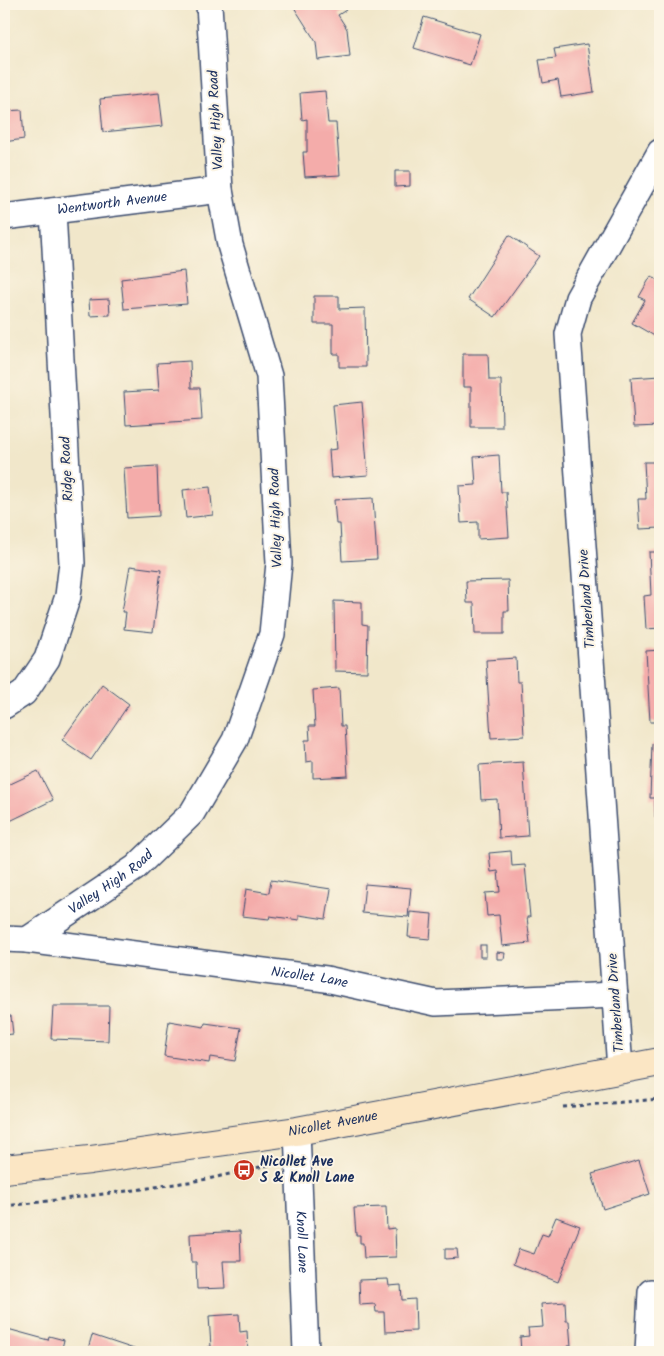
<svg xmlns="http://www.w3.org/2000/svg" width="664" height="1356" font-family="Kalam,sans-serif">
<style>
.building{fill:#f4acaa}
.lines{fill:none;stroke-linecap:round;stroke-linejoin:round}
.minor-casing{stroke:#3b4b6e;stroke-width:28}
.secondary-casing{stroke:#3b4b6e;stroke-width:30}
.path{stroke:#3b4b6e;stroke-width:3;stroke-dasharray:4 4;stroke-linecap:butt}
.minor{stroke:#fff;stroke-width:25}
.secondary{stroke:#fbe6c4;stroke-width:28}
.labels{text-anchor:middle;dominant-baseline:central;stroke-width:4;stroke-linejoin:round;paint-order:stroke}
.street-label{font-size:14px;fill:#1b2f5e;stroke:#fcf5e5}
.poi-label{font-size:14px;font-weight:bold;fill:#1b2f5e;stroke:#fcf5e5;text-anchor:start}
</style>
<rect width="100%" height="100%" fill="#fcf5e5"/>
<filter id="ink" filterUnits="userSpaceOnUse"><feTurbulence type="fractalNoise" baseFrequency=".02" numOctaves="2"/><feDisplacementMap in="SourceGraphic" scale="10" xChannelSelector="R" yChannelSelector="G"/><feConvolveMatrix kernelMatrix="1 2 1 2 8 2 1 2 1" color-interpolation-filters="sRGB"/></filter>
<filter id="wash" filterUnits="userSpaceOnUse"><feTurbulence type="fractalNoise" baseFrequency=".0096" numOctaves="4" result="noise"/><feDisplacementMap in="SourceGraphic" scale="20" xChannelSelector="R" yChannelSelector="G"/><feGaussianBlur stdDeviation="1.12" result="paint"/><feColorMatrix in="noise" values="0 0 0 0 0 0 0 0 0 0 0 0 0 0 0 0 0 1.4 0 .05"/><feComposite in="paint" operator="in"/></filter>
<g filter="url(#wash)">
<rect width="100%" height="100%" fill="#f1e7ca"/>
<g id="blocks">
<g class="building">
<polygon points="292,4 342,4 346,10 338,15 347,29 350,56 318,60 316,42"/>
<polygon points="424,17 480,34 470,65 414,48"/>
<polygon points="587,44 594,92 561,97 558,80 543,83 539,60 556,58 554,49"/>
<polygon points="325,91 328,123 336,123 340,175 305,177 303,152 307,152 307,119 302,120 300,93"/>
<polygon points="159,93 163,126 103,132 100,99"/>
<polygon points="22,110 24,139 4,142 4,111"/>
<polygon points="395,171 410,171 410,186 395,187"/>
<polygon points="509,235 539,256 495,317 468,299"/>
<polygon points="184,271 187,304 124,309 121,279"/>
<polygon points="651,276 660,282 660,333 658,338 632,323 645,300 639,297"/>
<polygon points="314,296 339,296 339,309 365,308 366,367 339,367 339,354 333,354 333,324 314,324"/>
<polygon points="109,299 110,315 90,316 89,300"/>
<polygon points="463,354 488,354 489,380 501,380 502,427 471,427 471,387 463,387"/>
<polygon points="190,361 191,388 200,388 202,420 126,425 124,392 159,390 157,363"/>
<polygon points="660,376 660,426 634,427 631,378"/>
<polygon points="362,402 368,475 331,478 329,450 337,449 333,405"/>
<polygon points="499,455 501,492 506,492 509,537 478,539 478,522 461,523 459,486 476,485 474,457"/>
<polygon points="644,462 660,462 660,528 640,529 638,499 646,499"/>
<polygon points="157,466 159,516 127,518 124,468"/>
<polygon points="210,487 213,515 186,518 183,490"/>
<polygon points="373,498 377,559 342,561 340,524 336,524 334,500"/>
<polygon points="649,552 660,552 660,628 646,629 644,596 651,595"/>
<polygon points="130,566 161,570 153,632 124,629 126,612 122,612"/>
<polygon points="508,580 509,611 504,611 504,634 475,634 474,603 467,603 466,581"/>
<polygon points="334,601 362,602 362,624 368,625 367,672 335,671"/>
<polygon points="660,650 660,722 650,722 646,651"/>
<polygon points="516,658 517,682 521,682 524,736 491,738 486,660"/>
<polygon points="102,684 129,704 91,760 62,740"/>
<polygon points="339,688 341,726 345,726 348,776 313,778 313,761 306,762 305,740 310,740 309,726 315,726 313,690"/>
<polygon points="652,744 660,744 660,817 655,817 655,798 650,798"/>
<polygon points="523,762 528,836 499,838 497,799 481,800 479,765"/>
<polygon points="38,771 53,800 10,821 4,808 4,787"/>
<polygon points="511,851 512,866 525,865 530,917 527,917 530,943 502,946 499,915 487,916 485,893 500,892 498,871 491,872 489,853"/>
<polygon points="271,880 331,889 326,919 299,915 299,920 270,916 269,919 242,916 246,889 269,893"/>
<polygon points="365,884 411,888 408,917 362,913"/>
<polygon points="410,912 432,914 430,939 408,937"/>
<rect x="480" y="945" width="6" height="12"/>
<polygon points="497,952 505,953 504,959 497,959"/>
<polygon points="53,1006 109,1006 108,1041 51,1039"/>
<polygon points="4,1016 11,1016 13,1034 4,1035"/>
<polygon points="169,1021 204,1027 205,1023 241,1028 235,1061 210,1057 209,1063 164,1056"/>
<polygon points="639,1160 650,1194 603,1209 592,1174"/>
<polygon points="386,1207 387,1229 395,1228 396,1257 364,1258 363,1243 360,1243 360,1235 356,1235 354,1208"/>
<polygon points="556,1217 580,1226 558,1282 513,1264 519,1249 534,1254 542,1234 548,1236"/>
<polygon points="240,1231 241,1261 223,1261 225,1288 197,1289 196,1262 191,1262 190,1234"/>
<polygon points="445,1249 457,1249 458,1258 445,1259"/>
<polygon points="388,1279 389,1286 401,1285 402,1300 415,1299 416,1331 385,1332 384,1312 376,1312 375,1304 360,1305 359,1280"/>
<polygon points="565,1302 566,1321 569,1321 571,1346 568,1346 569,1352 521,1352 520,1337 529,1336 528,1328 543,1327 541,1304"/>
<polygon points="239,1314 240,1332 247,1331 248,1352 208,1352 208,1347 211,1347 209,1316"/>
<polygon points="4,1328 48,1340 49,1336 64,1340 61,1352 4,1352"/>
<polygon points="92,1335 143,1352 87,1352"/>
</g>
</g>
</g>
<g filter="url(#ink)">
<use href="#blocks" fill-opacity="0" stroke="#3b4b6e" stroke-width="1"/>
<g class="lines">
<g class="minor-casing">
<g id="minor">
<path id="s1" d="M4,217l216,-27"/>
<polyline points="4,706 24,693 47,659 68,596 72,563 53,211"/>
<path id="s2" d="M4,939l23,1 299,39 110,24 179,-8"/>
<path id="s3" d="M27,940l108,-72 57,-55 43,-73 37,-106 7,-71 -10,-187 -39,-131 -10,-55 -11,-186"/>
<polyline points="620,1069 568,334 578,298 660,152"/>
<path id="s4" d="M297,1131l9,221"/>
<polyline points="648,1352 651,1292"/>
</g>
</g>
<g class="secondary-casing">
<g id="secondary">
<path id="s5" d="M4,1169l86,-9 207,-29 363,-69"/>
</g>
</g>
<g class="path">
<polyline points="563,1107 660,1099"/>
<polyline points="4,1206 25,1204 135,1190 208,1179 277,1163"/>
</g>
<use href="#minor" class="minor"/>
<use href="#secondary" class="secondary"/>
</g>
</g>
<defs>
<g id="bus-disc" transform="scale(1.125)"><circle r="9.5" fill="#c8321e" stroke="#fcf5e5"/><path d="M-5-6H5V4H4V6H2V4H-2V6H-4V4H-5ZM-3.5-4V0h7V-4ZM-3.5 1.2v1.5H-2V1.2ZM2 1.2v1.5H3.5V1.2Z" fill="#fff"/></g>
</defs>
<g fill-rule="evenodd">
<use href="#bus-disc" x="244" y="1170"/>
</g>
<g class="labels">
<g class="street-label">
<text transform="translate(216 120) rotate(-93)">Valley High Road</text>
<text stroke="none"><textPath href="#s1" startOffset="109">Wentworth Avenue</textPath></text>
<text transform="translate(67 469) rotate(-93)">Ridge Road</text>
<text transform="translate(276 518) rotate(-92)">Valley High Road</text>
<text transform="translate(587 599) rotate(-94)">Timberland Drive</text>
<text stroke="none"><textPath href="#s3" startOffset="102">Valley High Road</textPath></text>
<text stroke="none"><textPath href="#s2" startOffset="308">Nicollet Lane</textPath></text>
<text transform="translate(616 1003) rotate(-94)">Timberland Drive</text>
<text stroke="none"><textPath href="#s5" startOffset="332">Nicollet Avenue</textPath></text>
<text stroke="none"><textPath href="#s4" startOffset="111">Knoll Lane</textPath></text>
</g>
<g class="poi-label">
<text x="260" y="1162">Nicollet Ave<tspan x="260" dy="16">S &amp; Knoll Lane</tspan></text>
</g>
</g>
<rect width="664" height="1356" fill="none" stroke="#fcf5e5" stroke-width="20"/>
</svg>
